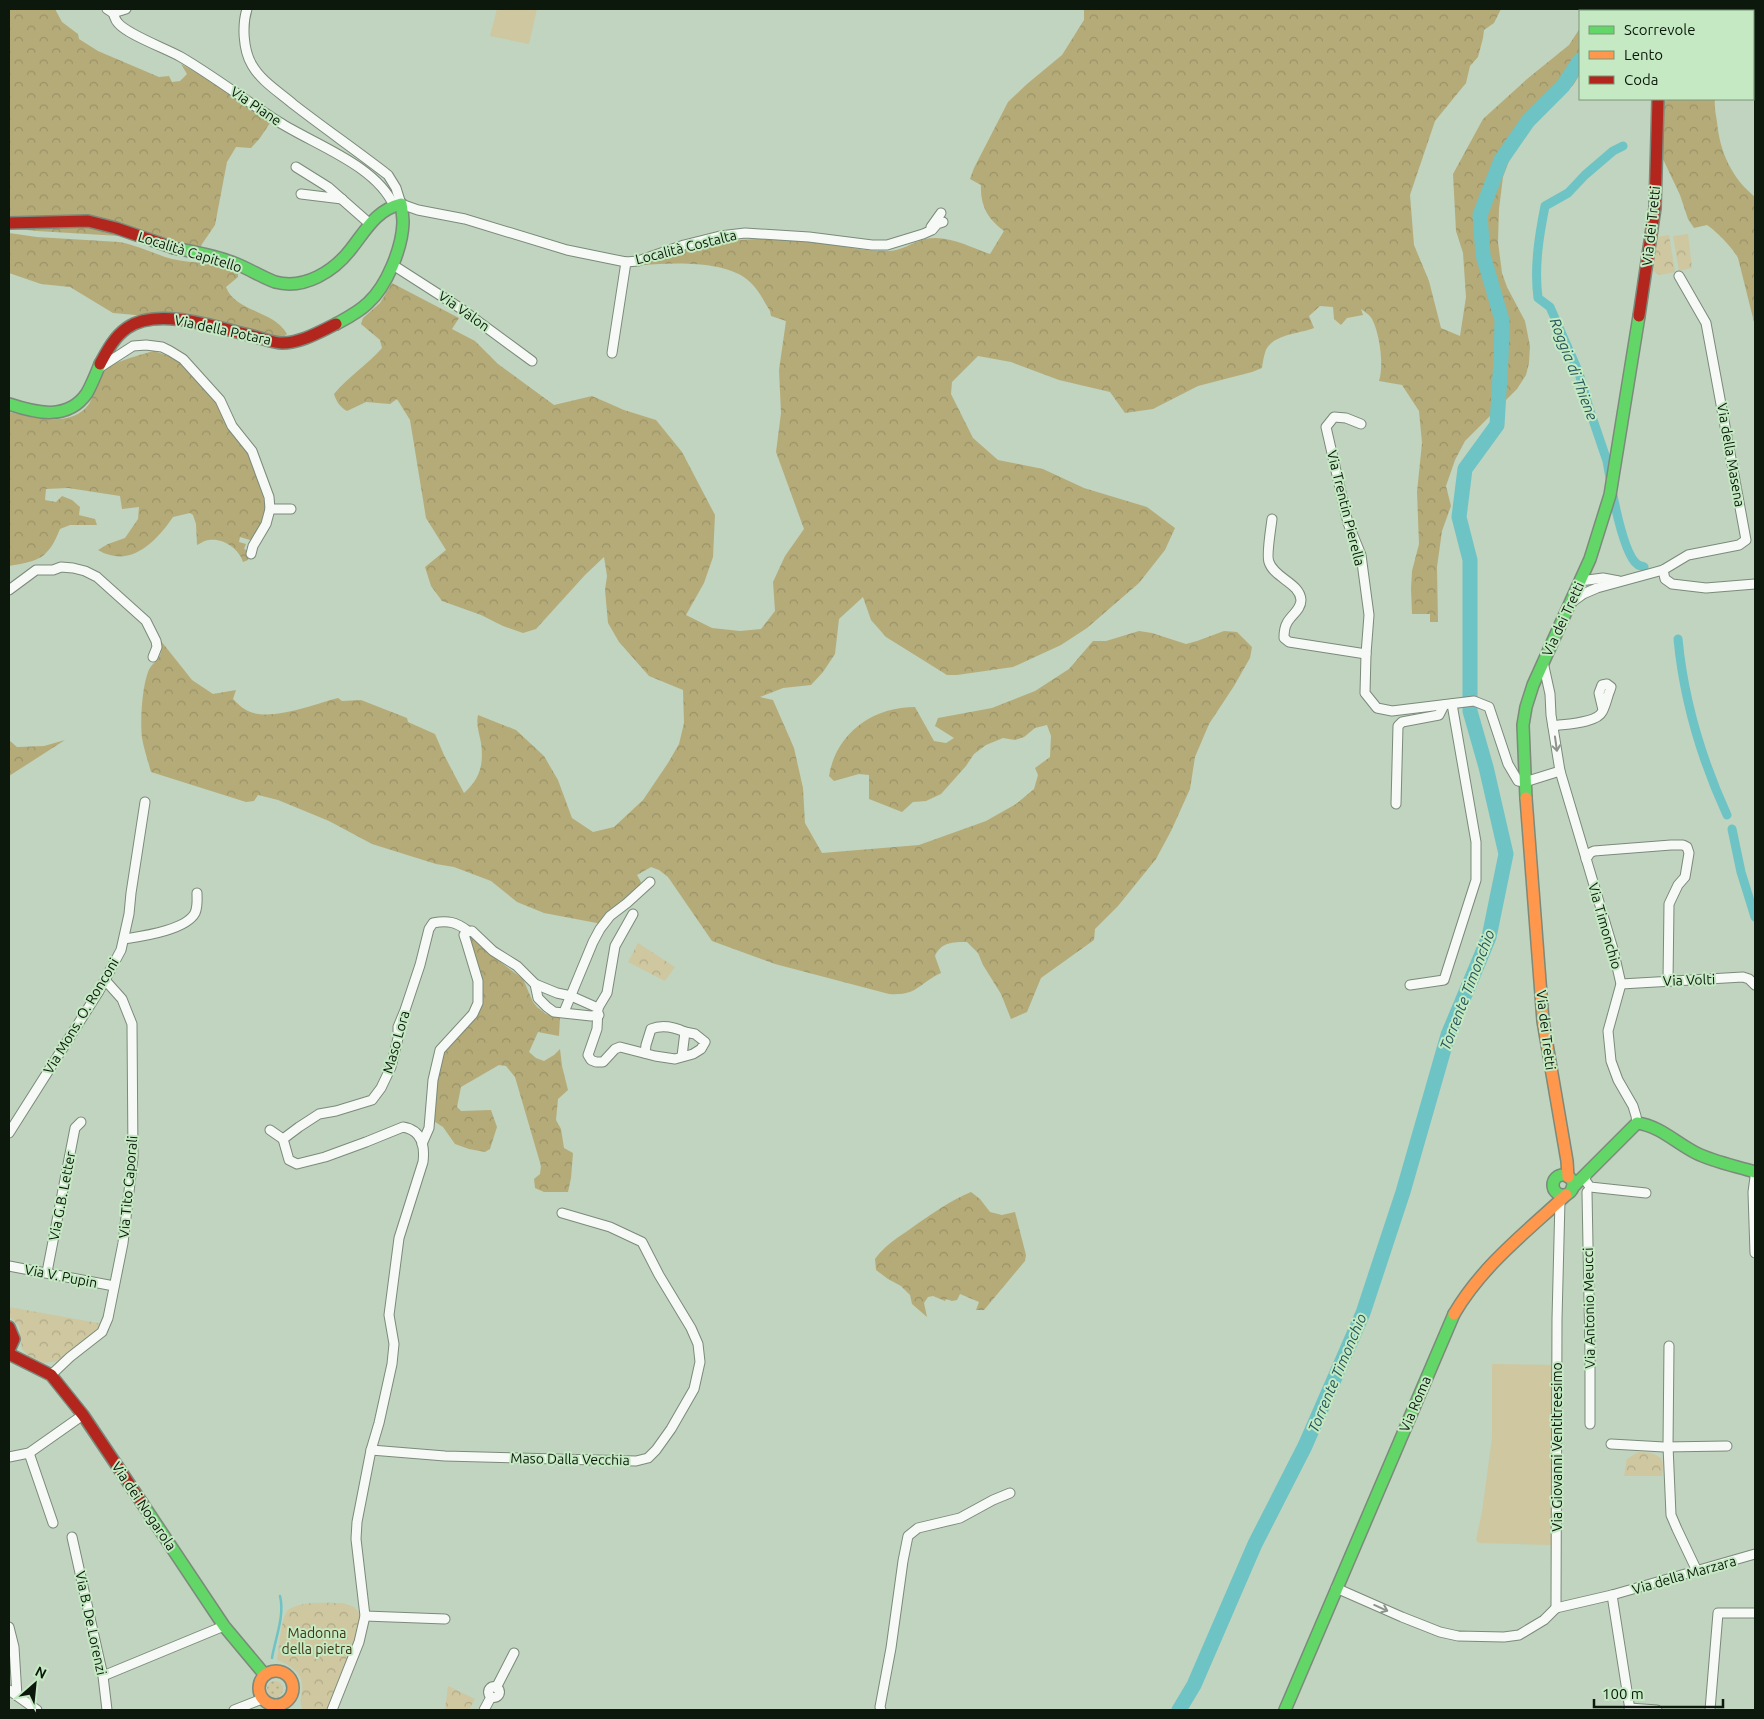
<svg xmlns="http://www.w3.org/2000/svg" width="1764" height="1719" font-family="Ubuntu,sans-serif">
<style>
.grass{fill:#cec7a0}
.forest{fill:url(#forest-crowns)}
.park{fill:url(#park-crowns)}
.garden{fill:url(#garden-dots)}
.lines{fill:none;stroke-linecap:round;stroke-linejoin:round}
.stream{stroke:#6ec3c5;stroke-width:2.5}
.canal{stroke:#6ec3c5;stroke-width:9}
.river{stroke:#6ec3c5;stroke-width:15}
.street-casing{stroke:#7b8a7a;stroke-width:11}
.fast-casing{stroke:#7b8a7a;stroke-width:14}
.slow-casing{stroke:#7b8a7a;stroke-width:14}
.jam-casing{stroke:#7b8a7a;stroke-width:14}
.street{stroke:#f6f9f5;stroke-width:9}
.fast{stroke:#63d668;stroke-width:11}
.slow{stroke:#ff974d;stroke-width:11}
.jam{stroke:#b3261e;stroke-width:11}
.oneway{stroke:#8c948c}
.labels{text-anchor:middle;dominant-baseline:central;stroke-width:4;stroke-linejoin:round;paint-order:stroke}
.street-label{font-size:14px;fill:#0b180b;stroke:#c5eac3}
.park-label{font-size:14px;fill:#433413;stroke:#c5eac3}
.water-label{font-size:15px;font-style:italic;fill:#25565a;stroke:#c5eac3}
</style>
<defs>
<pattern id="forest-crowns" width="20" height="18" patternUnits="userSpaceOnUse" patternTransform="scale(1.25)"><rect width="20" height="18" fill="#b5ab79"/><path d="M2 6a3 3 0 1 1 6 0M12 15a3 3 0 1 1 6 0" fill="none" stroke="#9a9267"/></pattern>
<pattern id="park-crowns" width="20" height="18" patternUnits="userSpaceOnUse" patternTransform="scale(1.25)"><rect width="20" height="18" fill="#cec7a0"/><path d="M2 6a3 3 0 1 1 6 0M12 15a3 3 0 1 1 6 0" fill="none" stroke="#b0aa88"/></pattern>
<pattern id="garden-dots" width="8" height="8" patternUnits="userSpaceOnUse" patternTransform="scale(1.25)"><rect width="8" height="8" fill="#cec7a0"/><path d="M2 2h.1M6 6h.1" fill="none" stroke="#b0aa88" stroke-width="1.8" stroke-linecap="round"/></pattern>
</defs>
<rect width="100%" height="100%" fill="#c0d4bf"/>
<g class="grass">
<polygon points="497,9 537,9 529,44 490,36"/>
<polygon points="1492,1364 1553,1365 1552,1545 1479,1543 1476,1540 1482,1512 1492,1438"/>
</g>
<g class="forest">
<polygon points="9,9 55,9 62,22 78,34 79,39 98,51 159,77 169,76 172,82 180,81 187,74 181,64 208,79 270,123 260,138 251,148 236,147 227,162 215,225 202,244 196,258 120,236 37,231 9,228"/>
<path d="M1084,9h417l-7,14 -10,7 -1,8 -5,19 -8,9 -4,17 -31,38 -25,74 4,50 15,36 12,47 19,8 6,-39 -3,-44 -7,-22 -3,-57 30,-55 44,-40 42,-34 11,-17v46l-6,10 -54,56 -8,13 -9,24 -4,32 -1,33 4,31 5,14 18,34 5,25 -1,17 -3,12 -9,14 -52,52 -10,19 -9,26 5,20 -9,25 -5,36 1,55h-8v-8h-18l-1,-25 1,-18 7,-27 -2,-52 5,-49 -3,-32 -17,-26 -23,-4c5,-15 1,-47 -7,-62 -2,-4 -7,-7 -11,-10l2,6 -16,3 -6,7 -7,-6 -1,-12 -13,-1 -11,10 5,12c-15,6 -38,6 -47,20 -3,5 -4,14 -5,20l-10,4 -54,14 -45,23 -28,4 -15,-21 -51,-12 -48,-18 -33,-6 -26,26 -1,12 22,44 25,22 45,9 41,19 63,19 28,21 -10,22 -26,33 -52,45 -26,17 -48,22 -56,8h-10l-61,-38 -15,-17 -8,-23 -24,22 -4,35 -12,18 -12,13 -28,3 -23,9 13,3 21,48 9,40 2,35 17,30 97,-8 67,-24 30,-17 18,-15 4,-14 -3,-7 15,-11 1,-21 -4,-11 -12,3 -11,9 -9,3 -12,-2 -17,7 -12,9 -8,12 -25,28 -15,7 -13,1 -11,10 -33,-13v-24l-10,-1 -25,7 -5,-5c7,-43 44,-69 86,-69l19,34 12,2 8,-5 -19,-12 3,-8 54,-10 43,-17 34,-22 24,-28h13l33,-10 13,2 34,11 11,-3 27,-10 13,1 15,15 -2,11 -16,28 -25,38 -14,33 -5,32 -19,42 -15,28 -38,47 -23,23 -1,11 -53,38 -14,34 -16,7 -10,-25 -18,-29 -5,-12 -11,-11c-14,0 -26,0 -32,14l6,17c-22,10 -23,23 -52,21l-114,-30 -63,-23 -44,-64 -9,-7 -8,-3 -14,8 4,7 -1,5 -38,37 -58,-11 -27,-11 -26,-21 -37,-14 -18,-3 -64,-20 -43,-23 -51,-21 -20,-5 -4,6 -8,1 -95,-30c-3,-11 -7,-23 -9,-34 -2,-17 0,-50 6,-66 5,-13 16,-11 13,-31l31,39 21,14 23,-4 -3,9c4,4 10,10 15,12 23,11 66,-7 90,-13l4,3 19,-1 46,18 1,4 27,12 9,21 20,38c16,-14 20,-29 17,-50 -2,-11 -5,-18 -3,-28l38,15 28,26 14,24 14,38 21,14 21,-5 29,-27 25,-37 11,-19 5,-21 -1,-33 -34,-14 -30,-34 -11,-19 -3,-33 2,-14 -3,-19 -19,18 -49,54 -13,4 -20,-7 -22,-11 -39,-14 -11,-15 -6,-19 21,-17 -20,-32 -16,-98 -13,-21 -7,5 -24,-2 -19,9c-7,-4 -11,-10 -13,-17 14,-17 33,-29 48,-46l-2,-8 -19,-16 2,-6 17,-15 12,-20 67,35 -7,11 23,12 23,23 56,41 38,-9 32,14 32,10 26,32 33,63 -2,42 -9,26 -18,32 26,13 28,3 21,-2 14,-18 -2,-29 12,-26 19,-27 -28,-77 5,-39 -2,-43 7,-49 -15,-5 -1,-5c-6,-10 -12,-22 -20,-29 -23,-22 -77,-19 -107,-17 9,-5 18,-10 28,-13 37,-11 93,-16 131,-12 28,3 59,12 87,11 12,0 24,-9 36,-12 22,-5 45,8 65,15l14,-23c-16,-12 -24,-25 -23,-46l-11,-6 4,-11 34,-66 19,-18 35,-29 22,-35z"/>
<path d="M1669,99h46c-1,8 1,16 2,23 3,31 15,56 38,75v129l-17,-68c-5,-10 -22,-27 -31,-33l-13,3 -6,-9 -8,-24 -18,-38 1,-56 5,-1z"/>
<path d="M9,233l28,4 82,5c18,3 35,12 53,17 21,5 46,3 66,12v6l-12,10c9,25 48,23 61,47l-4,3 -108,-23 -17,3 -45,-4 -43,-26 -29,-3 -32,-11z"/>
<path d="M154,351l23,8 32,33 16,27 19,23 15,36 7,31 -1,14 -13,20 -2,-3 -10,-3 -1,5 7,2 -2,5 7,3 -3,8 -5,2c-4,-13 -19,-24 -34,-22 -4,0 -8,3 -12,5l-1,-21 -3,-9 -3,-2 -17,4c-17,25 -43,52 -75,33l10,-6 17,-6 13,-19 1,-12 -17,2 -2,-13 -52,-8 -22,1 -1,11 11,2 6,-6 10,4 8,7 -1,8 16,4 2,6h-27l-10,4c-12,30 -21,32 -51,37v-154c24,5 62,17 80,-8 6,-10 10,-27 17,-35 7,-7 37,-15 48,-18z"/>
<polygon points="9,740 17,747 44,746 65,740 9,776"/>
<path d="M467,935h6l13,16 37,28 10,23 4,5 9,7 14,3 -1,19 -21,-4 -9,20 7,6 8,3 10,-6 6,-6 2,17 6,24 -10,9 -2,21 5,9 3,19 9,5 -2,25 -3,14h-24l-9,-4 -1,-9 6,-5 1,-8 -26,-89 -9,-11 -7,-1 -38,22 -4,20 4,4 30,-1 6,17 -7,22 -5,3 -16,-3 -14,-5 -12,-17 -11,-7c1,-20 -1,-47 11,-65 12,-18 33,-30 39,-53z"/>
<path d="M971,1192l9,7 10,13 12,3 13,-3 11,43 -1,6 -41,49h-8l3,-8 -19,-8 -3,6 -5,1 -6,-2 -1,2 -12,-5 -5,1 -4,6 3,14 -15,-13 -2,-9 -9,-9 -13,-7 -12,-9 -1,-11c14,-18 25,-22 42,-35 18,-12 34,-24 54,-32z"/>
</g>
<g class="park">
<polygon points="1688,234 1692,268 1679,271 1673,236"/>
<polygon points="1669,235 1675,272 1660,275 1651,270 1656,237"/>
<polygon points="638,943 675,967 665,981 628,962"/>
<polygon points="9,1307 103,1324 101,1328 59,1361 43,1363 29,1356 22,1349 19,1326 9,1316"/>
<polygon points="1638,1452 1652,1453 1661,1458 1663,1465 1662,1476 1624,1476 1627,1459"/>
<path d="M343,1603l11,4 8,9 -7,31 -25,63h-27c-4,-7 -2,-11 -1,-19 3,-17 -11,-26 -25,-31 2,-11 4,-39 9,-47 7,-13 44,-10 57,-10z"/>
<polygon points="448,1686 475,1699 469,1710 445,1710"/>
</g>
<circle class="garden" cx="275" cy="1689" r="8"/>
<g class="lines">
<path class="stream" d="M272,1658c3,-19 13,-42 8,-62"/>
<g class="canal">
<path d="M1610,478l-3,-17 -18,-53 -10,-35 -29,-66 -12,-9c-4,-31 1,-62 7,-92l23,-13 17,-18 28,-24 10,-5"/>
<path d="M1612,491c3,15 13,64 25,73 2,2 5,2 7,3"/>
<path d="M1678,639c6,63 23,119 49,176"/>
<polyline points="1732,829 1741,872 1755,917"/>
</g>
<g class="river">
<polyline points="1596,11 1597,9"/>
<polyline points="1179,1710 1194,1685 1255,1544 1305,1446 1363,1313 1403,1192 1448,1035 1489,937 1506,854 1486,767 1470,711 1470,560 1459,517 1465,469 1497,425 1501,359 1502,320 1483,255 1480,215 1501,160 1528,121 1563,86 1580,60"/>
</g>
<g class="street-casing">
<g id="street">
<path d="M107,9l6,4c2,4 2,7 5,10 10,12 47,25 63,34 34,20 65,44 98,65 36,23 97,43 115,84"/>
<path d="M247,9c-5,16 -4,41 5,56 9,16 27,27 41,39 31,24 64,47 95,71l8,13 5,16 17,6 47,9 102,31 59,12 12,-1 46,-16 36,-9 25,-3 64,4 63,8h15l36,-11 9,-4 5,-6 6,-2"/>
<polyline points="1703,9 1704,11"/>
<polyline points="113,13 126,9"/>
<polyline points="1753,92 1755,94"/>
<polyline points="296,167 328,187 370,224"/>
<polyline points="301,194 342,199"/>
<polyline points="931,227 941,213"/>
<polyline points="393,265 460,308 532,361"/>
<polyline points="612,353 626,262"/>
<polyline points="99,368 133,346 146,345 162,347 170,351 183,359 220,400 232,426 252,451 269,497 270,509 291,509"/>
<polyline points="1361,424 1346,418 1334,417 1326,427 1348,523 1361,555 1369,615 1366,654 1365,693 1377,708 1392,711 1474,701 1489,707 1508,764 1518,781 1525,782 1560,771"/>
<path d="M1272,519c-1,9 -6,37 -3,43 5,16 31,21 32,38 0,10 -10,15 -14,23 -3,5 -3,10 -3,15l5,4 77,12"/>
<polyline points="251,554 253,546 266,524 270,509"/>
<polyline points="1663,570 1665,579 1672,584 1706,588 1755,584"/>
<polyline points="1580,581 1603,578 1619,581"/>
<polyline points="9,590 36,570 53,570 61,567 73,568 85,571 97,577 146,621 156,641 157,647 153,657"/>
<polyline points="1572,602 1583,594 1597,588 1663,570 1688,555 1739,545 1746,540 1706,323 1679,276"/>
<polyline points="1543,662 1550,694 1551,715 1560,771 1613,949 1621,984 1608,1031 1611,1061 1618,1080 1633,1106 1636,1116 1637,1123"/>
<path d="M1553,726c12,-2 44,-3 49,-14 4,-7 5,-15 8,-22l1,-3 -4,-3 -5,1 -3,8 4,17"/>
<polyline points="1396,804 1398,726 1402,722 1439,715 1444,705"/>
<polyline points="1586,859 1590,853 1594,851 1671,845 1683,845 1687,847 1689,853 1685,877 1678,885 1669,904 1668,981"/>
<path d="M125,939c18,-3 61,-9 70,-26 3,-7 2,-13 2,-20"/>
<polyline points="535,984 557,993 571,996 598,1008 597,1029 588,1055 591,1060 596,1062 603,1062 615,1049 620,1047 655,1056 675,1059 693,1054 701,1049 705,1042 695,1034 685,1032"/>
<polyline points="1621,984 1743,977 1749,979 1755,985"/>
<polyline points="1410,985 1444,980 1476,880 1476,842 1452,704"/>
<polyline points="598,1008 607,993 615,946 633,914"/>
<polyline points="564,1012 593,942 600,929 610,916 627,903 650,882"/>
<path d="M645,1053l1,-8 5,-16c12,-5 23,-2 34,3l-3,24"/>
<path d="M270,1130l13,9 6,21 8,4 28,-7 41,-15 37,-15c19,3 22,19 20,35l-24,76 -10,77 5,29 -2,20 -13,59 -8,27 -14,72 -1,17 9,77 -6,26 -27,68"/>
<polyline points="9,1133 99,991 121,950 129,914 131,893 145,802"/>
<path d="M283,1139l16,-12 20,-13 17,-3 36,-11 9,-12 10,-21 7,-29v-11l7,-17 15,-45 9,-36 4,-6c15,-3 23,-1 35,8"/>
<polyline points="422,1144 429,1128 433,1080 440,1050 473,1014 478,1003 478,981 466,941 464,935 467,932 472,931 493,951 517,966 535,984 538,998 547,1007 554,1012 591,1016 599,1015"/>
<polyline points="1587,1172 1585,1180 1590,1187 1646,1193"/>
<polyline points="1755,1177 1753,1192 1755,1253"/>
<polyline points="1587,1192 1590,1352 1590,1424"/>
<polyline points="9,1266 114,1286"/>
<polyline points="47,1272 75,1128 81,1122"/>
<polyline points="1669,1346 1668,1446 1671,1515 1677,1529 1697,1571"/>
<polyline points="51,1375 70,1357 102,1332 108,1318 123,1243 133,1157 132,1024 122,999 105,980"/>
<polyline points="1611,1444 1664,1447 1727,1446"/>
<polyline points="371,1450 445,1456 636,1461 648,1458 656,1450 671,1429 694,1389 700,1362 698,1344 691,1328 659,1275 642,1242 610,1227 562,1213"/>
<polyline points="29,1453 53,1523"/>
<polyline points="9,1457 29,1453 83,1415"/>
<polyline points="72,1537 103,1676 107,1710"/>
<polyline points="1336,1588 1402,1617 1440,1632 1458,1636 1504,1637 1519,1635 1544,1620 1556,1608"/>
<polyline points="1612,1595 1630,1710"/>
<polyline points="1556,1608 1557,1319 1560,1200"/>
<polyline points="1556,1608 1612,1595 1755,1554"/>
<polyline points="365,1616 445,1619"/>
<polyline points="9,1627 14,1647 17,1696"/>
<polyline points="103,1676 224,1626"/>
<circle cx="494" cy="1692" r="5.5"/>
<polyline points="496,1688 514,1653"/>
<polyline points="9,1690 37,1710"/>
<polyline points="1629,1708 1657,1710"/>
<polyline points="234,1710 262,1699"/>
<polyline points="484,1710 491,1697"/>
<polyline points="881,1710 880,1707 891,1648 903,1561 908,1536 918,1528 960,1518 993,1500 1010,1493"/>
<polyline points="1710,1710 1718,1613 1755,1613"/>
</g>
</g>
<g class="fast-casing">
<g id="fast">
<path d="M174,248c20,4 41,7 60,15 14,5 27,14 41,19 30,8 59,-11 76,-33 15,-19 25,-39 50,-45 1,6 2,13 2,19 -1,25 -16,63 -35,80 -9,9 -21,15 -32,21"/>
<path d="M9,404c27,9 59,17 78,-11 5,-9 9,-19 13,-29"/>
<polyline points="1526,798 1523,725 1526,707 1533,685 1590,559 1610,495 1639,316"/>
<circle cx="1563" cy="1185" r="10"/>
<path d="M1572,1188l65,-65c23,3 39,20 59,30 18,9 40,13 59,19"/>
<polyline points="142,1503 224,1626 265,1675"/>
<polyline points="1285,1710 1454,1314"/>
</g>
</g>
<g class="slow-casing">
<g id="slow">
<polyline points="1648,9 1649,11"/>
<polyline points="1526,798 1543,1021 1567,1161 1568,1177"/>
<path d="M1454,1314c28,-48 71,-81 112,-119"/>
<circle cx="276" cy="1688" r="17"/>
</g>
</g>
<g class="jam-casing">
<g id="jam">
<polyline points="9,223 88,221 116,228 174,248"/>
<polyline points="1639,316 1655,208 1658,99"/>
<path d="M100,364c7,-13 14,-27 27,-36 31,-22 91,0 126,8 9,2 20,7 29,7 19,0 37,-11 54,-19"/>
<polyline points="9,1327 14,1339 9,1350"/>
<polyline points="9,1354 51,1375 83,1415 142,1503"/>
</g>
</g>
<use href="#street" class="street"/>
<use href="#fast" class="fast"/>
<use href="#slow" class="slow"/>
<use href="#jam" class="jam"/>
</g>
<defs><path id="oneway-shaft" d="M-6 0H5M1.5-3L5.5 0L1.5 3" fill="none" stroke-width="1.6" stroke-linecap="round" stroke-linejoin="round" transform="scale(1.25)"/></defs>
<g class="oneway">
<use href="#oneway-shaft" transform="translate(1556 744) rotate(82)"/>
<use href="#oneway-shaft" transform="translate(1381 1608) rotate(24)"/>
</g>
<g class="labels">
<g class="street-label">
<text transform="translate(256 106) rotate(34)">Via Piane</text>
<text transform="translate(1651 226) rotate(-84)">Via dei Tretti</text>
<text transform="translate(686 247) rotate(-14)">Località Costalta</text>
<text transform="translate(190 252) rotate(17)">Località Capitello</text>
<text transform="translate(464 311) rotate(35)">Via Valon</text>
<text transform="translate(223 330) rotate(12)">Via della Potara</text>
<text transform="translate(1731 455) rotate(80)">Via della Masena</text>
<text transform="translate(1346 508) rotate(76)">Via Trentin Pierella</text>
<text transform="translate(1563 619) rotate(-65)">Via dei Tretti</text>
<text transform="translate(1605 926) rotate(74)">Via Timonchio</text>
<text transform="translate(1689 980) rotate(-2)">Via Volti</text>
<text transform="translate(81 1016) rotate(-59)">Via Mons. O. Ronconi</text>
<text transform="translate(1546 1030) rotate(83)">Via dei Tretti</text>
<text transform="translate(396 1042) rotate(-74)">Maso Lora</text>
<text transform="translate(128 1187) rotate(-85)">Via Tito Caporali</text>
<text transform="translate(62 1196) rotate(-79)">Via G.B. Letter</text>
<text transform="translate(61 1276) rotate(11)">Via V. Pupin</text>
<text transform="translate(1589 1308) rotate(-91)">Via Antonio Meucci</text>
<text transform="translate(1415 1404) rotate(-67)">Via Roma</text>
<text transform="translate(1557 1447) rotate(-90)">Via Giovanni Ventitreesimo</text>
<text transform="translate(570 1459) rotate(1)">Maso Dalla Vecchia</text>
<text transform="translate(144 1506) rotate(56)">Via dei Nogarola</text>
<text transform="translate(1684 1575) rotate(-16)">Via della Marzara</text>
<text transform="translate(91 1623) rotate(78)">Via B. De Lorenzi</text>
</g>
<g class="park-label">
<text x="317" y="1633">Madonna<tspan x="317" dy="16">della pietra</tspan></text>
</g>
<g class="water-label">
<text transform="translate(1574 369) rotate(69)">Roggia di Thiene</text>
<text transform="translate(1467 990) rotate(-69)">Torrente Timonchio</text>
<text transform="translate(1337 1373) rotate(-67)">Torrente Timonchio</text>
</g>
</g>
<rect width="1764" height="1719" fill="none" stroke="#0b180b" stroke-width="20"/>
<rect x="1579" y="10" width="175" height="90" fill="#c5eac3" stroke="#7b9679"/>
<rect x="1589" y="26" width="25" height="8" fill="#63d668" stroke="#7b9679"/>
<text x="1624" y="35" font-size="15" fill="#0b180b">Scorrevole</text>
<rect x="1589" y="51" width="25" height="8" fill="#ff974d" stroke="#7b9679"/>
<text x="1624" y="60" font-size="15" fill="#0b180b">Lento</text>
<rect x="1589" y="76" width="25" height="8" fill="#b3261e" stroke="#7b9679"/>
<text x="1624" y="85" font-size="15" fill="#0b180b">Coda</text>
<g transform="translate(35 1684) rotate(27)" stroke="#c5eac3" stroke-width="4" paint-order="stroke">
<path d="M0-4L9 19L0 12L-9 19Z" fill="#0b180b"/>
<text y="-8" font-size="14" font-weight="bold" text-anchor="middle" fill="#0b180b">N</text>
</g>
<path d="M1594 1699v8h129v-8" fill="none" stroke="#0b180b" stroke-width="2.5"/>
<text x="1602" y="1699" font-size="15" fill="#0b180b" stroke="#c5eac3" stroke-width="4" paint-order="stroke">100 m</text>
</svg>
